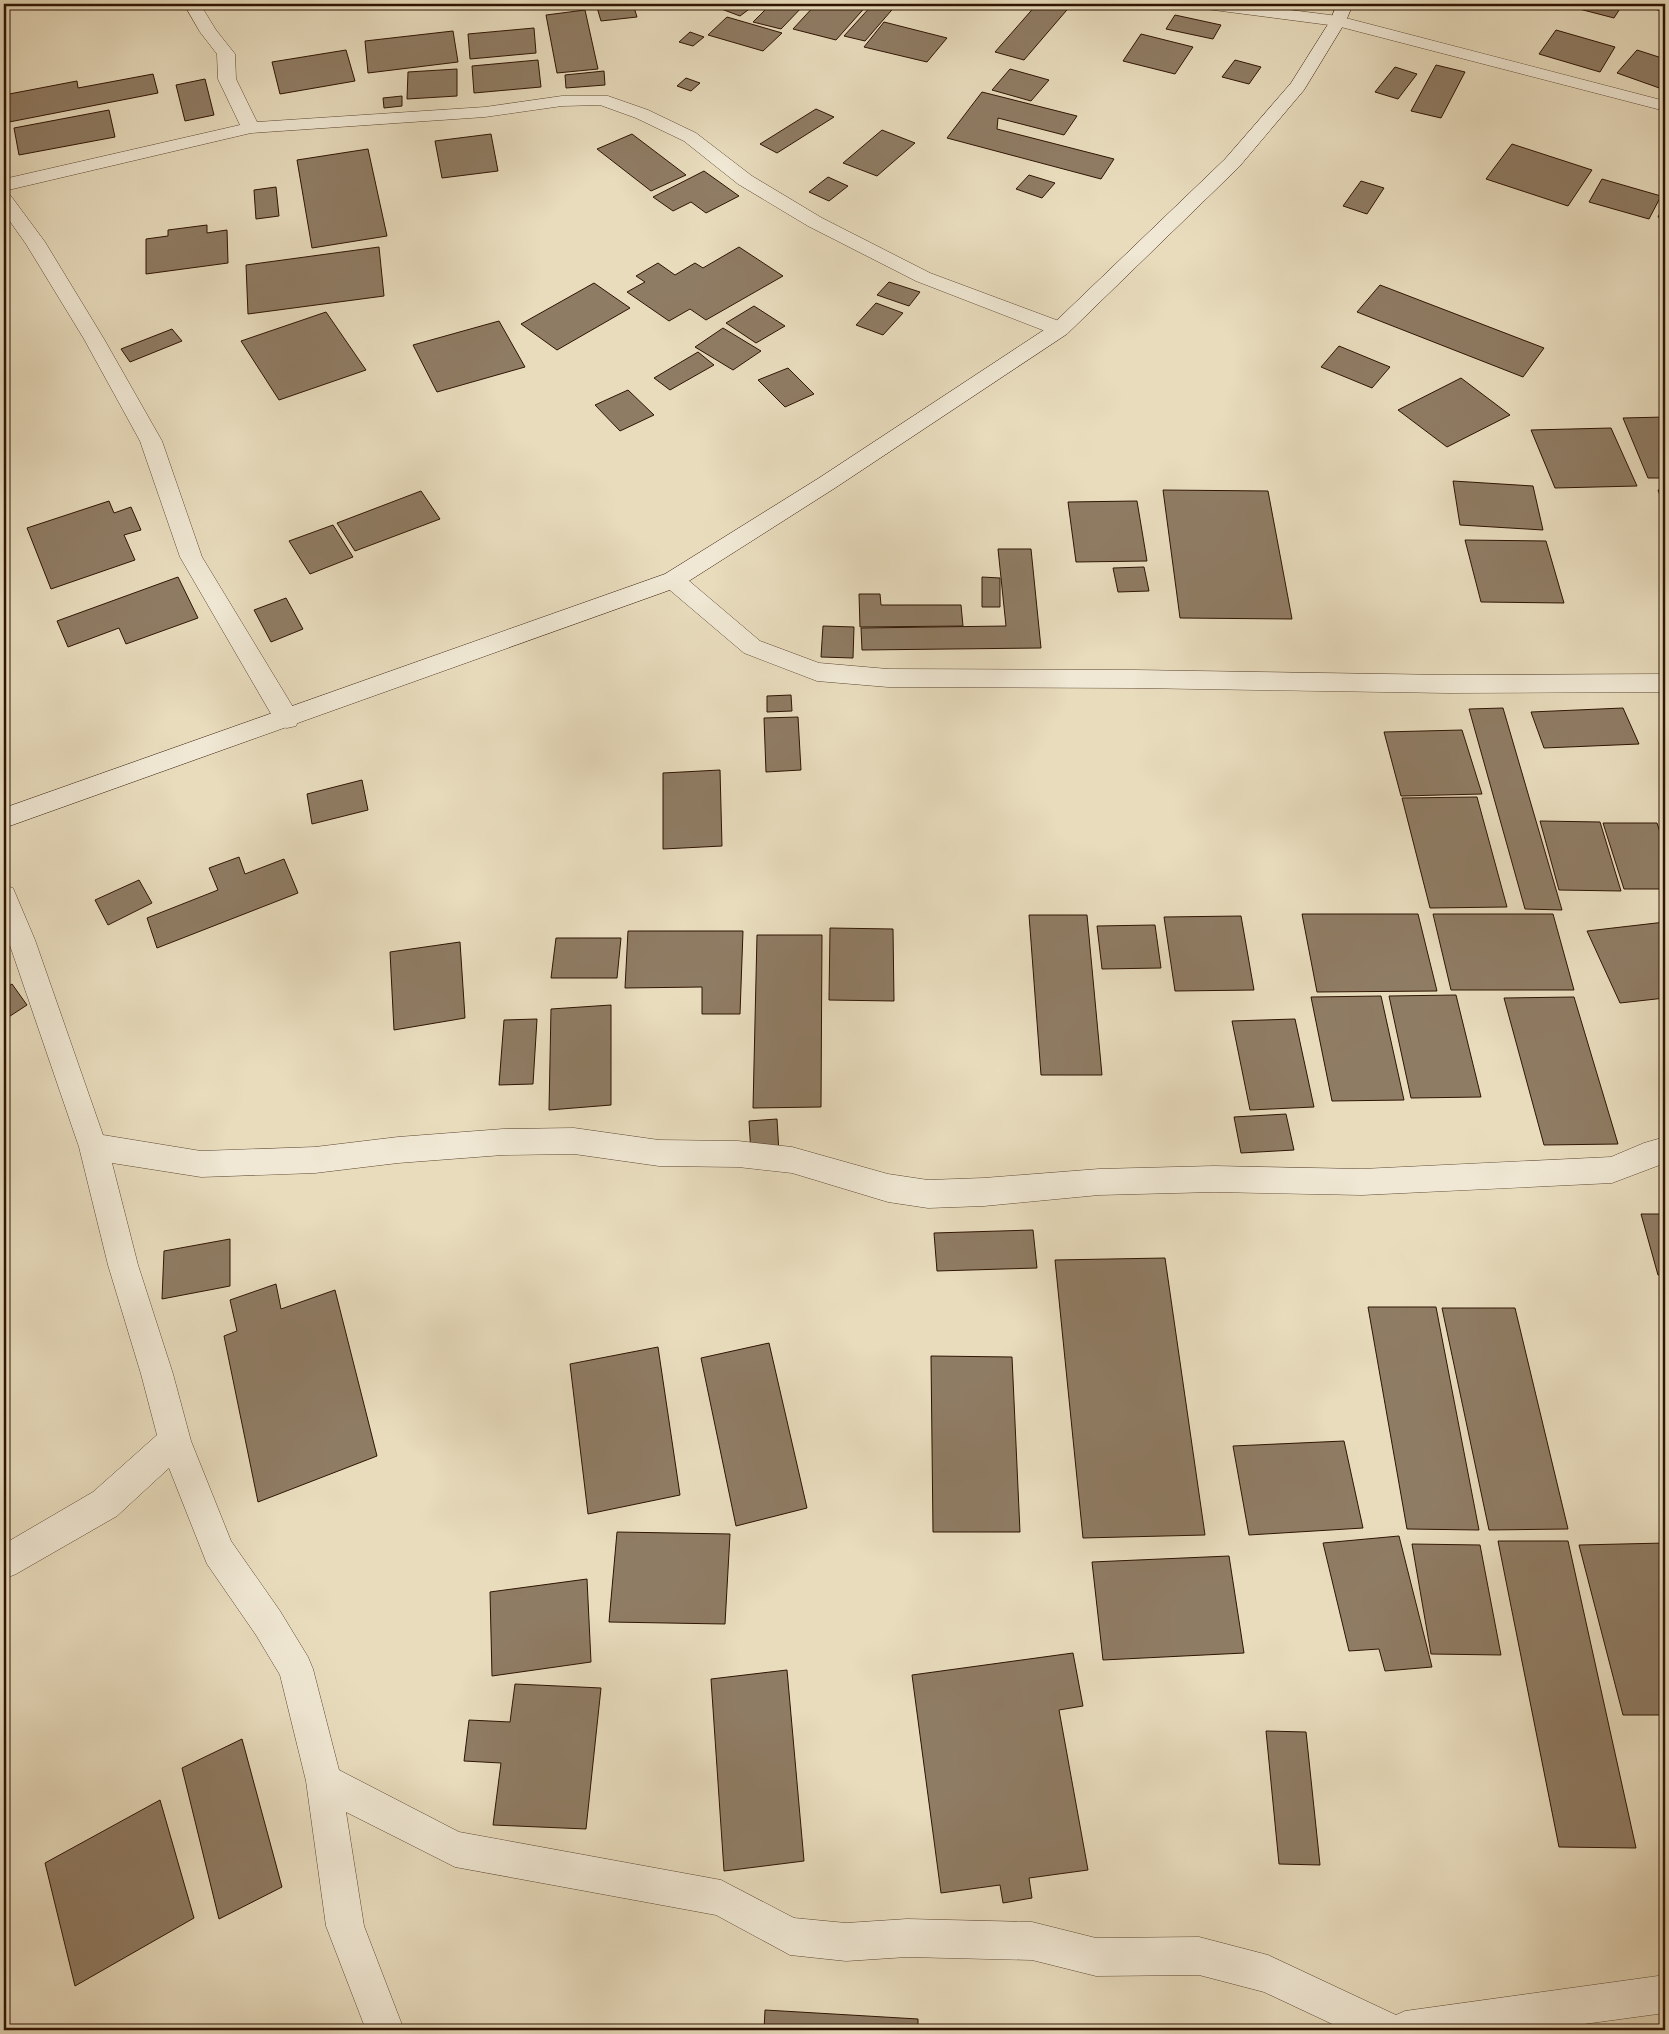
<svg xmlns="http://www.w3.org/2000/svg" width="1669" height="2034" font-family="Cardo,serif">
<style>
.building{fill:#8f7c64;stroke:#2f1403}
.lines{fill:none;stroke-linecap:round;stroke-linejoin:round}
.street-casing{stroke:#5d4632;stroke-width:1}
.secondary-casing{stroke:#2f1403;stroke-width:1}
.street{fill:#f0e8d4;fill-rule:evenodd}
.secondary{fill:#f0e8d4;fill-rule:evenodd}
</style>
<rect width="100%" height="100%" fill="#e8dcbd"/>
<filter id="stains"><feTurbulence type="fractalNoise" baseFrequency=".004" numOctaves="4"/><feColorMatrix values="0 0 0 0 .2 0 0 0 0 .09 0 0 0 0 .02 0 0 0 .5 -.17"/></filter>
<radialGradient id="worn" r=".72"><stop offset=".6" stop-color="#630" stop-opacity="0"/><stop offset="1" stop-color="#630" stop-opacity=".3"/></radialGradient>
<g class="building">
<polygon points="596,4 633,4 637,17 601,21"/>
<polygon points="708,4 756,4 740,16"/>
<polygon points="771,4 805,4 781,29 753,22"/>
<polygon points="816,4 868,4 836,40 793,29"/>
<polygon points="873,4 897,4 865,41 844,36"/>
<polygon points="1037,4 1072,4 1024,60 995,52"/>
<polygon points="1560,4 1623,4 1614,18"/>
<polygon points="1637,4 1665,4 1665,12"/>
<polygon points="585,10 598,69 557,73 546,15"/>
<polygon points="1175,15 1221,25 1213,39 1166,29"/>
<polygon points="727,17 782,33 763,51 708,35"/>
<polygon points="884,22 947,38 927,62 864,47"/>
<polygon points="534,28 536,53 470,59 468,34"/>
<polygon points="1556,30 1615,47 1600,72 1539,54"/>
<polygon points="453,31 458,62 368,73 365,41"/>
<polygon points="690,32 704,37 693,46 679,42"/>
<polygon points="1141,34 1193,47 1175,74 1123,61"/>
<polygon points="346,50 355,81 280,94 272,62"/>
<polygon points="1637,50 1665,59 1665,90 1617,73"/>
<polygon points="538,60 541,87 474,93 472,66"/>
<polygon points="1235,60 1261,67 1249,84 1222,77"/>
<polygon points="1436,65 1465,72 1441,118 1411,111"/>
<polygon points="1395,67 1417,74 1398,99 1375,92"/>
<polygon points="457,69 457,96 407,99 408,72"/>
<polygon points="1010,69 1049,80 1031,101 992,90"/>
<polygon points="604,71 605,85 566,88 565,75"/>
<polygon points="153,74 158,93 4,123 4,95 77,81 78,88"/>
<polygon points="686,78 700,83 691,91 677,86"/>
<polygon points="205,79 214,115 185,121 176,85"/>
<polygon points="982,92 1077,116 1064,135 998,118 997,129 1114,159 1101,179 947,138"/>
<polygon points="402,96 402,106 384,108 383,98"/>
<polygon points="816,109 834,117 777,153 760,144"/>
<polygon points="109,110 115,137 19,155 14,128"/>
<polygon points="882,130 915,143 877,176 843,163"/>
<polygon points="491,134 498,171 442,178 435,141"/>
<polygon points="632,134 686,175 651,191 597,149"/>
<polygon points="1512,144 1592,170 1568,206 1486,179"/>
<polygon points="368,149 387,236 312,248 297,160"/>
<polygon points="704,171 739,196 706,213 691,202 673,211 653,197"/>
<polygon points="1029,175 1055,183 1042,198 1016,189"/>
<polygon points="828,177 848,186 829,201 809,192"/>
<polygon points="1602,179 1661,196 1649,219 1589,202"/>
<polygon points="1361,181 1384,188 1367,214 1343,206"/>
<polygon points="276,187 279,216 256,219 254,190"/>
<polygon points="1665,204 1665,219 1658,217"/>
<polygon points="207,225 207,233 227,230 228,263 146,274 146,239 168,236 168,230"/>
<polygon points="379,247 384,296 248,314 246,265"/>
<polygon points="739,247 783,276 706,320 690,309 669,321 627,292 645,282 636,276 658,263 675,275 695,263 703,268"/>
<polygon points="889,282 920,292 909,306 877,295"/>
<polygon points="594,283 630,308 557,350 521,324"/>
<polygon points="1380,285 1544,348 1523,377 1357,312"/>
<polygon points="876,303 903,313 883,335 856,325"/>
<polygon points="754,306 785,326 756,343 726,323"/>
<polygon points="326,312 366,370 279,400 241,341"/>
<polygon points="499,321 525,367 437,392 413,345"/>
<polygon points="723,328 761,351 733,370 695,347"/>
<polygon points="172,329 182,341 130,362 121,349"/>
<polygon points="1339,346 1390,367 1372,388 1321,367"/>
<polygon points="698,352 714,365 670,390 654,378"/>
<polygon points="4,366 9,391 4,393"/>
<polygon points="788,368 814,394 785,407 758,380"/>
<polygon points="1461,378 1510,415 1447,447 1398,410"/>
<polygon points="628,390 654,415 620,431 595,405"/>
<polygon points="1665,417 1665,478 1648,478 1623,418"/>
<polygon points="1611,428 1637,486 1555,488 1531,430"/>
<polygon points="1453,481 1533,486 1543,530 1460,525"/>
<polygon points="1163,490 1268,491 1292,619 1180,618"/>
<polygon points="1658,490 1665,490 1665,509"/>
<polygon points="421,491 440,519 355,551 337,523"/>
<polygon points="109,501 114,513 131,507 141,530 124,535 135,560 51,589 27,528"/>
<polygon points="1137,501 1147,561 1076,562 1068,502"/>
<polygon points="333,525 353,557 310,574 289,541"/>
<polygon points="1465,540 1546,541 1564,603 1481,602"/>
<polygon points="998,549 1031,549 1041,648 862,650 861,628 1006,626"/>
<polygon points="1144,567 1149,591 1118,592 1113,568"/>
<polygon points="178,577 198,618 126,644 119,628 68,647 57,621"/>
<polygon points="982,577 1000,578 1000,607 982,607"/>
<polygon points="859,594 880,594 881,605 961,605 963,626 860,627"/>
<polygon points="286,598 303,629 271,642 254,610"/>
<polygon points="823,626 854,627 853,658 821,657"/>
<polygon points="791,695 792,711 767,712 767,696"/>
<polygon points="1503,708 1562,910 1525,909 1469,709"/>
<polygon points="1623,708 1639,744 1544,748 1531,712"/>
<polygon points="798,717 801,770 766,772 764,718"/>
<polygon points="1462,730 1482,794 1401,796 1384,732"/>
<polygon points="720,770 722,846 663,849 663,773"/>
<polygon points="362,780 368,810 312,824 307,794"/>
<polygon points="1477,797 1507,907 1430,908 1402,798"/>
<polygon points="1540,821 1600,822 1621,891 1559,890"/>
<polygon points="1603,823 1657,823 1665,848 1665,889 1624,889"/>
<polygon points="239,857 245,874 284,859 298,893 157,948 147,918 218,890 209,868"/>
<polygon points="139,880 152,903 108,925 95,900"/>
<polygon points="1302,914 1418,914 1437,991 1317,992"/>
<polygon points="1433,914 1553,914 1574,990 1451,990"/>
<polygon points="1029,915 1087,915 1102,1075 1041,1075"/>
<polygon points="1241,916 1254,990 1175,991 1164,917"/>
<polygon points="1665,922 1665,998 1620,1003 1587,931"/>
<polygon points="1155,925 1161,968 1102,969 1097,926"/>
<polygon points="830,928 893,929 894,1001 829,1000"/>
<polygon points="628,931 743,931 740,1014 702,1014 702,987 625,988"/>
<polygon points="757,935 822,935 821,1107 753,1108"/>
<polygon points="556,938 621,938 617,978 551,978"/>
<polygon points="460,942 465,1018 394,1030 390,952"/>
<polygon points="12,984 27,1005 4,1020 4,989"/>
<polygon points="1456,995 1481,1097 1411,1098 1389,996"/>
<polygon points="1381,996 1404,1100 1332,1101 1311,997"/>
<polygon points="1574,997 1618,1144 1544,1145 1504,998"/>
<polygon points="611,1005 611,1105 549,1110 551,1009"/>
<polygon points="537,1019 533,1084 499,1085 504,1020"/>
<polygon points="1295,1019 1314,1107 1250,1110 1232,1021"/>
<polygon points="1286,1114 1294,1150 1241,1153 1234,1117"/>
<polygon points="777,1119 779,1153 751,1154 749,1121"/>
<polygon points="1641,1214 1665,1214 1665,1275 1658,1275"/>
<polygon points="1033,1230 1037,1268 937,1271 934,1233"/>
<polygon points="230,1239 230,1286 162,1299 164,1251"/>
<polygon points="1165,1258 1205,1535 1083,1538 1055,1260"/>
<polygon points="276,1284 281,1309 335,1290 377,1456 258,1502 224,1336 237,1331 230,1300"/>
<polygon points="1368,1307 1436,1307 1479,1530 1407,1529"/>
<polygon points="1442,1308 1515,1308 1568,1529 1489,1530"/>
<polygon points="769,1343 807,1508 736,1526 701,1358"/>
<polygon points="658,1347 680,1495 588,1514 570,1364"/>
<polygon points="931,1356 1012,1357 1020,1532 933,1532"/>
<polygon points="1344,1441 1363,1528 1249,1535 1233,1446"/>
<polygon points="617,1532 730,1534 725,1624 609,1622"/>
<polygon points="1399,1536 1432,1667 1385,1671 1379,1649 1349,1651 1323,1543"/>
<polygon points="1498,1541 1568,1541 1636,1848 1559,1847"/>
<polygon points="1665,1543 1665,1715 1623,1715 1579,1545"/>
<polygon points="1412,1544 1480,1545 1501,1655 1431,1654"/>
<polygon points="1229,1556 1244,1653 1103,1660 1092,1562"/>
<polygon points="587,1579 591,1662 492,1676 490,1592"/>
<polygon points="1073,1653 1083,1706 1059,1710 1088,1870 1029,1878 1032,1898 1003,1903 1000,1885 941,1893 912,1675"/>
<polygon points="787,1670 804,1861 724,1871 711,1679"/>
<polygon points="515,1684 601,1688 586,1829 493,1825 501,1763 464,1761 469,1720 510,1722"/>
<polygon points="1266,1731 1306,1732 1320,1865 1279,1864"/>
<polygon points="242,1739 282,1887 219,1919 182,1768"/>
<polygon points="160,1800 194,1918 75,1986 45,1863"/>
<polygon points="765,2010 918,2019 918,2030 764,2030"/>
</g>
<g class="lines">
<g class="street-casing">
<g id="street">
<polygon points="184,4 200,4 216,30 235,54 236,79 257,122 485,107 562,96 608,96 648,110 696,133 752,176 822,218 930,273 1067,324 1070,329 1067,334 1060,335 1053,334 916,281 808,226 738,184 684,141 636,118 600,105 562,106 485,117 251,133 4,191 4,179 240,125 218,79 217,54 200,32"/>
<polygon points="1198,4 1243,4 1338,16 1665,101 1665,111 1337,26 1206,9 1200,8"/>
<polygon points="4,194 11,196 45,242 104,339 162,441 202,557 296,712 299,719 296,726 287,728 278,726 180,557 140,441 84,339 26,244 4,213"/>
<polygon points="673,572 681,574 760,641 819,663 888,669 1135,670 1448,675 1665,674 1665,692 1448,693 1135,688 888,687 817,681 744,653 665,586 662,580 665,574"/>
<polygon points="4,885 13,888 35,940 103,1135 201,1151 315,1147 398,1137 503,1129 574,1128 659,1140 738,1141 792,1147 888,1174 928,1180 984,1178 1099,1169 1214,1166 1362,1169 1611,1157 1644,1143 1665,1137 1665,1163 1612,1183 1362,1195 1214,1192 1099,1195 984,1206 928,1208 888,1202 792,1173 738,1167 659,1166 574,1154 503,1155 398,1163 315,1173 201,1177 112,1163 138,1265 173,1374 191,1441 231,1541 280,1611 308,1657 313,1669 339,1770 459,1832 721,1880 794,1918 846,1923 907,1919 1032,1922 1096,1938 1199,1937 1268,1955 1396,2015 1405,2011 1665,1975 1665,2013 1540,2030 1345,2030 1264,1992 1199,1975 1096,1976 1032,1960 907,1957 846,1961 790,1955 716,1915 455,1867 346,1812 364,1926 404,2030 366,2030 326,1926 306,1781 280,1675 256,1635 207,1564 169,1468 117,1516 16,1574 4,1579 4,1544 93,1492 157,1435 141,1374 108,1265 79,1147 4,928"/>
</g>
</g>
<g class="secondary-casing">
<polygon id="secondary" points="1337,4 1353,4 1346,21 1304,90 1239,167 1067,334 835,488 681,586 4,828 4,808 665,574 819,478 1053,324 1225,159 1291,83 1330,21"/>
</g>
<use href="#street" class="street"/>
<use href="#secondary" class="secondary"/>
</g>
<rect width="1669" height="2034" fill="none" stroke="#e8dcbd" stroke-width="20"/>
<rect x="5" y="5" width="1659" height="2024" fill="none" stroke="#2f1403" stroke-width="2.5"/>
<rect x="10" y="10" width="1649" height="2014" fill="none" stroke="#2f1403"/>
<rect width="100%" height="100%" filter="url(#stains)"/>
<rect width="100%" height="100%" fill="url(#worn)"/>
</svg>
